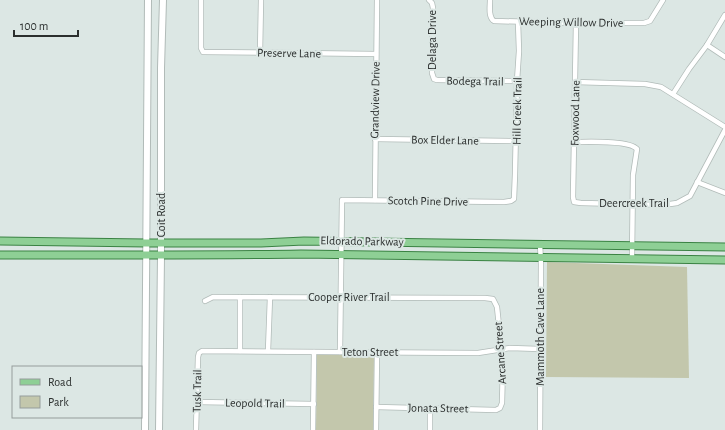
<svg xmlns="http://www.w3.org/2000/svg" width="725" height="430" font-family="'Alegreya Sans',sans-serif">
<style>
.green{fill:#c3c7ac}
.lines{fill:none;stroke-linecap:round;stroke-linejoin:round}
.minor-casing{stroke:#b1bbb8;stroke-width:6}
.secondary-casing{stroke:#b1bbb8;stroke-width:8}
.primary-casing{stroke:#3a8243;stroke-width:9}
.minor{stroke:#fff;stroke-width:4.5}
.secondary{stroke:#fff;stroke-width:6}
.primary{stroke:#8ecf95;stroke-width:7}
.labels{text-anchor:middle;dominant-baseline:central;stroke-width:4;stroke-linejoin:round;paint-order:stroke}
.street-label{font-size:12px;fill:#2b2f2e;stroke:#dce7e4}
</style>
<rect width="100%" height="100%" fill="#dce7e4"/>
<g class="green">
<polygon points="547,262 687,267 689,378 546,377"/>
<polygon points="317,354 374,355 373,430 316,430"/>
</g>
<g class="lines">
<g class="minor-casing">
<g id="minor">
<polyline points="201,0 201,48 203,52 376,54"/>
<polyline points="429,0 432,3 433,8 432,73 434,79 437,80 517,81"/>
<path d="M490,0c0,7 -2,17 4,21l82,2h68l6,-2 13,-21"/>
<polyline points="576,23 573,197 574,202 581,203 663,205 677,203 690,196 725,130"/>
<polyline points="707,45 725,57"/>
<polyline points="260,53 261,0"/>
<polyline points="575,82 645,84 661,87 725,127"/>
<polyline points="673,94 689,69 707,45 725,15"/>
<polyline points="375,139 516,141"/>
<path d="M574,142c13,0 55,-2 63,7l-4,26 -1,83"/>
<polyline points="697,182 725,193"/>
<polyline points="375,200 377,0"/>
<polyline points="205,301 213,297 485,298 493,299 497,307 503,364 502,403 500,408 496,410 376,407"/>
<polyline points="240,351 240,297"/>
<polyline points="268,351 270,297"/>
<polyline points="340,352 342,200 504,202 511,201 514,199 515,174 517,81 519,51 518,22"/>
<polyline points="197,402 314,404"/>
<polyline points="430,408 430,430"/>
<polyline points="196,430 198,357 199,353 202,351 478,353 510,348 540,349"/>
<polyline points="313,430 314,352"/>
<polyline points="376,430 377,352"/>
<polyline points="540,430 541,264 540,244"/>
</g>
</g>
<g class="secondary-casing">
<g id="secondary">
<polyline points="145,430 148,0"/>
<polyline points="159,430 161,256 161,68 163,0"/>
</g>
</g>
<g class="primary-casing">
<g id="primary">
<polyline points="0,241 146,243 261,243 304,241 725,247"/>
<path d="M0,255h139c54,0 108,0 162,-1l424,6"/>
</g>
</g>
<use href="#minor" class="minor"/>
<use href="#secondary" class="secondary"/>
<use href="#primary" class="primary"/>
</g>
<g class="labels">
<g class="street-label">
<text transform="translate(571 22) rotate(1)">Weeping Willow Drive</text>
<text transform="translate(432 40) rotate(-90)">Delaga Drive</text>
<text transform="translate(289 53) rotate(1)">Preserve Lane</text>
<text transform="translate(475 81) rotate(1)">Bodega Trail</text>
<text transform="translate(375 100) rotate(-89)">Grandview Drive</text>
<text transform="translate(517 111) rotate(-89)">Hill Creek Trail</text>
<text transform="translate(575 113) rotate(-89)">Foxwood Lane</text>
<text transform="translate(445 140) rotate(1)">Box Elder Lane</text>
<text transform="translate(428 201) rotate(1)">Scotch Pine Drive</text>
<text x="634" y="203">Deercreek Trail</text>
<text transform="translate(161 215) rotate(-90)">Coit Road</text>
<text transform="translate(362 241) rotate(1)">Eldorado Parkway</text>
<text x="349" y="297">Cooper River Trail</text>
<text transform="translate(540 337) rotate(-90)">Mammoth Cave Lane</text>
<text x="370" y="352">Teton Street</text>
<text transform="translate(500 353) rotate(-94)">Arcane Street</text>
<text transform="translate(197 391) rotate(-89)">Tusk Trail</text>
<text transform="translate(255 403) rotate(1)">Leopold Trail</text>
<text transform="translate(438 408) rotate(1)">Jonata Street</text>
</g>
</g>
<rect x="12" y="366" width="130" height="52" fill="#dce7e4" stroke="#959d9b"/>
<rect x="20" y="379" width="20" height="6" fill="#8ecf95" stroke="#959d9b"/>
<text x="48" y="386" font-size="12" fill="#2b2f2e">Road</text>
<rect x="20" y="396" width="20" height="12" fill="#c3c7ac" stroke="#959d9b"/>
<text x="48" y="406" font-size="12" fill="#2b2f2e">Park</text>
<path d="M14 30v6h64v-6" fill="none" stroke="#2b2f2e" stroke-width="2"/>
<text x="20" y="30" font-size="12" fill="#2b2f2e" stroke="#dce7e4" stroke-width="3" paint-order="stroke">100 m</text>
</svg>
